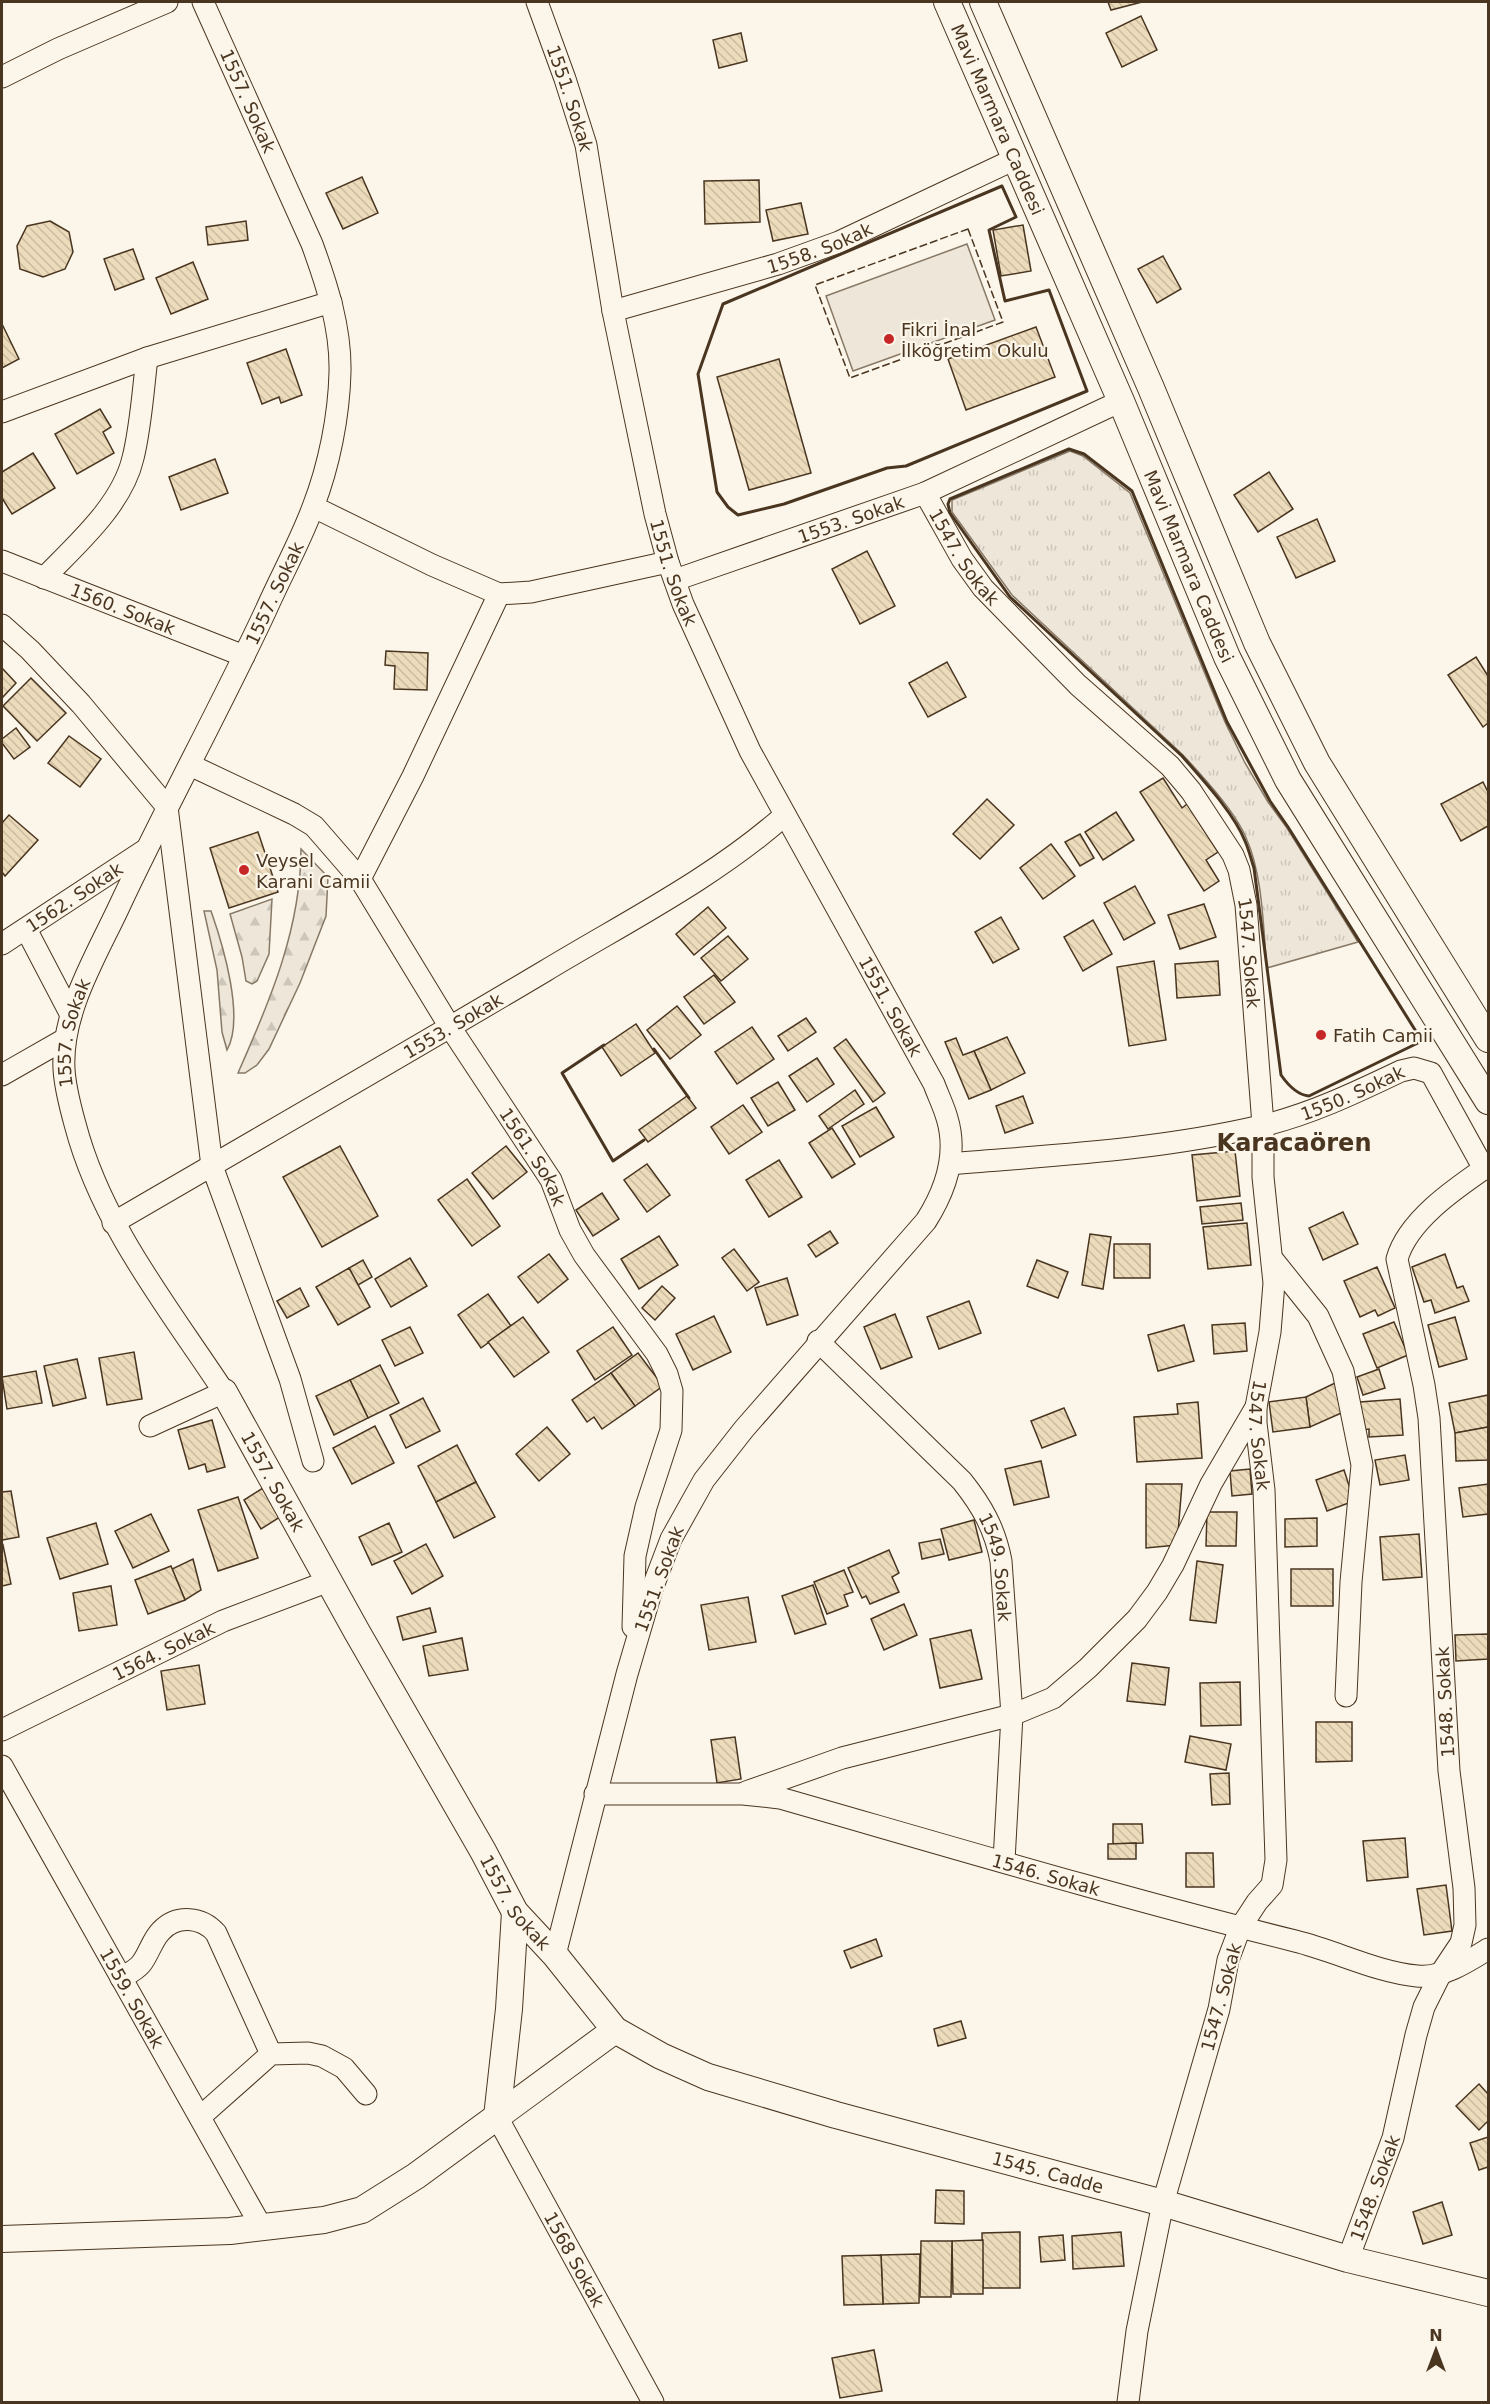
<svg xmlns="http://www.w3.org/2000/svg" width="1490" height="2404" font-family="'DejaVu Sans',sans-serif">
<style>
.forest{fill:url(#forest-firs);stroke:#887966;stroke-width:1.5}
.park{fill:url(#park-tufts);stroke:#887966;stroke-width:1.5}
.pitch{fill:#ede6d9;stroke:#887966;stroke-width:1.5}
.building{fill:url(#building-back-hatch);stroke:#4a3520;stroke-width:1.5}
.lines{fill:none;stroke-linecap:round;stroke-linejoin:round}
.minor-casing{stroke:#4a3520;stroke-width:23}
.tertiary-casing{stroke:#4a3520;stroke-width:28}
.minor{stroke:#fbf6e9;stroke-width:21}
.tertiary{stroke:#fbf6e9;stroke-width:26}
.fence{stroke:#4a3520;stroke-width:1.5;stroke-dasharray:8 3;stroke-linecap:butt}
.wall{stroke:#4a3520;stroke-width:3}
.poi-dot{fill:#c62828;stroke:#fbf6e9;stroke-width:2}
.labels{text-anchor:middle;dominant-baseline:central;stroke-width:4.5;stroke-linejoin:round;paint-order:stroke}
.street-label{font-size:18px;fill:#4a3520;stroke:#fbf6e9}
.poi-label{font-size:18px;fill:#4a3520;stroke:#fbf6e9;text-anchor:start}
.district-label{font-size:24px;font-weight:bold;fill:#4a3520;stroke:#fbf6e9}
</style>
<defs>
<pattern id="forest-firs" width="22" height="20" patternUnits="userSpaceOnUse" patternTransform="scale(1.5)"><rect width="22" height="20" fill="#ede6d9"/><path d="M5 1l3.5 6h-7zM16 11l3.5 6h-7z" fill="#cdc6ba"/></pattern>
<pattern id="park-tufts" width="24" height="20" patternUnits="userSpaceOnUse" patternTransform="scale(1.5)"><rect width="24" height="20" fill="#ede6d9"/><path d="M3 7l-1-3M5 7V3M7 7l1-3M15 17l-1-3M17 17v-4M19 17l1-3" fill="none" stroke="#cdc6ba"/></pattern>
<pattern id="building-back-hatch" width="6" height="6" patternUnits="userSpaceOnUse" patternTransform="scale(1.5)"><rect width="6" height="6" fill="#ecdcbc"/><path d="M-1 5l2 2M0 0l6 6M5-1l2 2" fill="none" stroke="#ccbda1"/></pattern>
</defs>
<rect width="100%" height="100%" fill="#fbf6e9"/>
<g class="forest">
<path d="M301,849l27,28 -2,39 -26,67 -31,66 -12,16 -12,8h-7c32,-72 63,-145 63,-224z"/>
<polygon points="272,899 269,954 257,981 252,984 246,981 242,957 230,914"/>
<path d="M204,911h7c12,34 34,107 16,139l-5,-18 -5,-62z"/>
</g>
<path class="park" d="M1070,451l13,5 47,37 95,229 20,41 23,39 19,26 71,114 -91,26c-4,-40 -4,-91 -20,-128 -11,-28 -43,-62 -64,-85l-171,-160 -60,-83v-12z"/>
<polygon class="pitch" points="967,244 995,320 853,371 826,296"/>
<g class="building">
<polygon points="1108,2 1142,2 1111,10"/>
<polygon points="1141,16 1157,50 1122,67 1106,33"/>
<polygon points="741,33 747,61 719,68 713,40"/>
<polygon points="362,177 378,213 343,229 326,193"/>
<polygon points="759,180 760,222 705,224 704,181"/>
<polygon points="801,203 808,234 773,241 766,210"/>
<polygon points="50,221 69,232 73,252 65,269 43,277 20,269 17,246 27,226"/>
<polygon points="246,221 248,240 208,245 206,227"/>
<polygon points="1023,225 1031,271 1001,276 993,230"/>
<polygon points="133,249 144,279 115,290 104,259"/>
<polygon points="1163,256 1181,289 1157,303 1138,269"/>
<polygon points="193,262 208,299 171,314 156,278"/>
<polygon points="2,324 19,359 2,368"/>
<polygon points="1036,327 1055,377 966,410 948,359"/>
<polygon points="286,349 302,395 281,403 279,397 262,404 247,363"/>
<polygon points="779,359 811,473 749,490 717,377"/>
<polygon points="100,409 111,427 103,432 114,453 77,474 55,434"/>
<polygon points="33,453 55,488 12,514 2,498 2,472"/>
<polygon points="215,459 228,493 181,510 169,477"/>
<polygon points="1269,472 1293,509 1258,532 1234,495"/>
<polygon points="1317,519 1335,561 1296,578 1277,537"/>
<polygon points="867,551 895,606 860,624 832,569"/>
<polygon points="386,651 428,653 427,690 394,689 395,666 385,665"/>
<polygon points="1476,657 1488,676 1488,723 1483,727 1448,675"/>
<polygon points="947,662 966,697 928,717 909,683"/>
<polygon points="2,668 16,683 2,698"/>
<polygon points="31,678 66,713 37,741 3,706"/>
<polygon points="16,728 30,747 14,759 2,743 2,739"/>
<polygon points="69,736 101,759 80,787 48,763"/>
<polygon points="1163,778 1182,808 1187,804 1218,852 1206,860 1219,881 1204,891 1140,792"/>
<polygon points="1483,782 1488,792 1488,826 1461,841 1441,804"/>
<polygon points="987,799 1014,825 980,859 953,834"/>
<polygon points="1116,812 1134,840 1103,860 1085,832"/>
<polygon points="9,815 38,840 5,876 2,872 2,823"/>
<polygon points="258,832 278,892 229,908 210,848"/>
<polygon points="1080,834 1094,858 1080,866 1065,842"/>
<polygon points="1051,844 1075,876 1043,899 1020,868"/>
<polygon points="1135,886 1155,923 1124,940 1104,903"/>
<polygon points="1204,904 1216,937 1180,949 1168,915"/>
<polygon points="708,907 726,928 694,955 676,934"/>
<polygon points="1001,917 1019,949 993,963 975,932"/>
<polygon points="1093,920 1112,954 1083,971 1064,937"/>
<polygon points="728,936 748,959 721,981 701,958"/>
<polygon points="1154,961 1166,1040 1129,1046 1117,967"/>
<polygon points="1218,961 1220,995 1177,998 1175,964"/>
<polygon points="714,975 735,1002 704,1024 684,997"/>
<polygon points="677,1006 701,1035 670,1059 647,1030"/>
<polygon points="806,1018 816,1032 788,1051 778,1036"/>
<polygon points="636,1024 655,1053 621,1076 602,1047"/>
<polygon points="752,1027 774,1059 737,1084 715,1052"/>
<polygon points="1007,1037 1025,1073 991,1090 974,1051"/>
<polygon points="956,1038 963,1055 974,1051 991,1090 969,1099 945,1042"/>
<polygon points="846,1039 885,1093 873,1102 834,1048"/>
<polygon points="817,1058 834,1084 807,1102 789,1076"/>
<polygon points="778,1082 795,1110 768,1126 751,1098"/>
<polygon points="855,1090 864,1104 828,1129 819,1116"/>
<polygon points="687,1096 696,1108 648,1142 639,1130"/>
<polygon points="1023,1096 1033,1123 1005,1133 996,1106"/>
<polygon points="743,1105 762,1132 729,1154 711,1127"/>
<polygon points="876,1107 894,1137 860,1157 842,1126"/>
<polygon points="832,1128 855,1164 832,1178 809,1143"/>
<polygon points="340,1146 378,1216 322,1247 283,1177"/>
<polygon points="506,1146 527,1172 493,1199 472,1173"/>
<polygon points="1235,1151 1240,1196 1197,1201 1192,1155"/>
<polygon points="779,1160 802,1197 769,1217 746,1180"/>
<polygon points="647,1164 670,1195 647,1212 624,1180"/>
<polygon points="467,1179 500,1226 472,1246 438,1200"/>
<polygon points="602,1193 619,1219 593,1236 576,1210"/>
<polygon points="1241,1203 1243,1220 1202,1224 1200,1207"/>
<polygon points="1343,1212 1358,1244 1323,1260 1309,1228"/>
<polygon points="1247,1223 1251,1265 1208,1269 1203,1227"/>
<polygon points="830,1231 838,1243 816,1257 808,1245"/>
<polygon points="1090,1234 1111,1237 1103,1289 1082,1285"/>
<polygon points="659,1236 678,1265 639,1289 621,1259"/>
<rect x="1114" y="1244" width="36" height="34"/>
<polygon points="734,1249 759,1282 747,1291 722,1258"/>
<polygon points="549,1254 568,1279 538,1303 518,1277"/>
<polygon points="1445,1254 1457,1288 1463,1286 1469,1301 1435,1313 1431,1300 1424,1302 1412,1267"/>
<polygon points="410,1258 427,1286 391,1307 375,1279"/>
<polygon points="363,1260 372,1277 358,1285 349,1268"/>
<polygon points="1037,1260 1068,1272 1058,1298 1027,1286"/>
<polygon points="1377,1267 1395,1308 1378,1316 1375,1310 1360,1317 1344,1281"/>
<polygon points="349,1268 370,1307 338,1325 316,1287"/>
<polygon points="787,1278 798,1315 767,1325 755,1288"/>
<polygon points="662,1286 675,1298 655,1320 642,1308"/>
<polygon points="300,1288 309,1306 287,1318 277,1301"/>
<polygon points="488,1294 511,1326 481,1348 458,1315"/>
<polygon points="969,1301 981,1333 939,1349 927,1317"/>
<polygon points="895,1314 912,1357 881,1369 864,1327"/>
<polygon points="714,1316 731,1352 693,1370 676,1334"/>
<polygon points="523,1317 549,1352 514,1377 488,1342"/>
<polygon points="1455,1317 1467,1359 1439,1367 1428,1325"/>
<polygon points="1394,1322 1408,1355 1377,1368 1363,1334"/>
<polygon points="1245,1323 1247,1351 1214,1354 1212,1325"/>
<polygon points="1184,1325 1194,1361 1158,1371 1148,1335"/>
<polygon points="410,1327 423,1353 395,1366 382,1340"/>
<polygon points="613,1327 632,1355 595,1380 577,1351"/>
<polygon points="134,1352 142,1399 107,1405 99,1358"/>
<polygon points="638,1353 663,1386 635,1406 611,1373"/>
<polygon points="77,1359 86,1398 53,1406 44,1366"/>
<polygon points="380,1365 399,1403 368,1418 350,1380"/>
<polygon points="1379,1369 1385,1388 1363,1395 1357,1377"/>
<polygon points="36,1371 42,1403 7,1409 2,1377"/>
<polygon points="611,1373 635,1406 602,1429 594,1417 587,1422 572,1400"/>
<polygon points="350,1380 368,1418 334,1435 316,1396"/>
<polygon points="1337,1382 1348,1410 1310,1427 1306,1397"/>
<polygon points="1488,1395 1488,1427 1455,1433 1449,1403"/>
<polygon points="1306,1397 1310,1427 1273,1432 1269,1402"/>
<polygon points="423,1398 440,1431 406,1448 390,1415"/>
<polygon points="1400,1399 1403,1435 1369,1437 1369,1429 1362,1430 1360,1402"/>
<polygon points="1198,1402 1202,1458 1137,1462 1134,1417 1178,1414 1177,1404"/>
<polygon points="1064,1408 1076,1435 1042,1448 1031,1421"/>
<polygon points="212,1420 225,1467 207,1472 205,1464 189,1469 178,1430"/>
<polygon points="375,1426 394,1463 352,1484 333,1448"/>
<polygon points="547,1427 570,1454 539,1481 516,1454"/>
<polygon points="1488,1427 1488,1460 1456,1461 1455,1433"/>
<polygon points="457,1445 476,1482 436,1502 418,1466"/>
<polygon points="1405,1455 1409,1480 1380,1485 1375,1460"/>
<polygon points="1041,1461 1049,1497 1014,1505 1005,1469"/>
<polygon points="1250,1469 1252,1494 1232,1496 1230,1471"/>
<polygon points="1344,1470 1354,1501 1327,1511 1316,1480"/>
<polygon points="476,1482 495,1517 454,1538 436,1502"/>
<polygon points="1146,1484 1182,1484 1177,1545 1146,1548"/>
<polygon points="1488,1484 1488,1514 1463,1517 1459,1488"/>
<polygon points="263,1488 280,1517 261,1529 244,1500"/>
<polygon points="11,1491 19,1537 2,1540 2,1492"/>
<polygon points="238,1497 258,1558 218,1571 198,1510"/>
<polygon points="1207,1512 1237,1512 1236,1546 1206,1546"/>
<polygon points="151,1514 169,1551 133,1568 115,1531"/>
<polygon points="1317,1518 1317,1546 1285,1547 1285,1519"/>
<polygon points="974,1520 982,1552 949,1560 941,1529"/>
<polygon points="96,1523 108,1564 60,1579 47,1538"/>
<polygon points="389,1523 402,1552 372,1565 359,1537"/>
<polygon points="1419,1534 1422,1577 1383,1580 1380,1537"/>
<polygon points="940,1539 944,1554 922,1559 919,1543"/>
<polygon points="426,1544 443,1576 412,1594 394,1561"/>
<polygon points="3,1545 11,1584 2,1586 2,1546"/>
<polygon points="889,1550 899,1573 892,1577 899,1592 870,1604 866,1596 862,1598 848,1568"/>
<polygon points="193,1559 201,1590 185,1600 172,1569"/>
<polygon points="1197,1561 1223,1565 1216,1623 1190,1620"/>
<polygon points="171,1566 185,1600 148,1614 135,1580"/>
<rect x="1291" y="1569" width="42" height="37"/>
<polygon points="844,1570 853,1592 844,1595 848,1606 827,1614 814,1582"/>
<polygon points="813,1585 826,1624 795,1634 782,1596"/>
<polygon points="111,1586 117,1625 79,1631 73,1593"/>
<polygon points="748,1597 756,1642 709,1650 701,1605"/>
<polygon points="904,1604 917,1635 884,1650 871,1619"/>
<polygon points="430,1608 436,1632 403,1640 397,1617"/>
<polygon points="971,1630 982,1679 940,1688 930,1639"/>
<polygon points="1488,1634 1488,1659 1456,1661 1455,1635"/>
<polygon points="462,1638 468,1670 429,1676 423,1646"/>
<polygon points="1132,1663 1169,1668 1165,1705 1127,1701"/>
<polygon points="199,1665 205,1704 167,1710 161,1671"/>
<polygon points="1240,1682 1241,1725 1201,1726 1200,1683"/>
<polygon points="1316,1722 1352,1722 1352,1761 1316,1762"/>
<polygon points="1190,1736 1231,1744 1226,1770 1185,1762"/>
<polygon points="735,1737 741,1779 717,1783 711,1740"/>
<polygon points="1229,1773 1230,1804 1212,1805 1210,1774"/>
<polygon points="1113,1824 1142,1824 1143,1843 1113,1844"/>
<polygon points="1405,1838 1408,1877 1367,1881 1363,1841"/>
<polygon points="1136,1843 1136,1859 1108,1859 1108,1844"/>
<polygon points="1186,1853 1213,1853 1214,1887 1186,1887"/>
<polygon points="1446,1885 1452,1931 1424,1935 1417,1889"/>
<polygon points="876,1939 882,1956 851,1968 844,1951"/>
<polygon points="961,2021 966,2038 938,2046 934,2029"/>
<polygon points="1479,2084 1488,2094 1488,2121 1479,2130 1456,2106"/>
<polygon points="1488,2137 1488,2167 1479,2170 1470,2143"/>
<polygon points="936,2190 964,2191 964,2224 935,2223"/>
<polygon points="1442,2202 1452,2235 1423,2244 1413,2212"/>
<polygon points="1020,2232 1020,2288 983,2288 982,2233"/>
<polygon points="1121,2232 1124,2266 1073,2269 1072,2236"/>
<polygon points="1063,2235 1065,2260 1041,2262 1039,2237"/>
<polygon points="983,2240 983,2294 953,2294 952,2241"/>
<polygon points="921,2241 952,2241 951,2297 920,2297"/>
<polygon points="920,2254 919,2303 883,2304 881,2255"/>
<polygon points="881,2255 883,2304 844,2305 842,2256"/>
<polygon points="874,2350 882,2391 840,2398 832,2358"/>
</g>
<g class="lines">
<g class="minor-casing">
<g id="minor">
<path id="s1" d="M537,2l28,77 21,66 27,166 42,203 13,48 15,42 67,147 184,333c4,11 10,23 13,34 11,36 -2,73 -21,103l-182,208 -40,51 -33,59 -19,50 -25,85 -72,281"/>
<polyline points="2,77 58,49 167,2"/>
<path id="s2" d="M613,311l165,-47 61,-22 176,-83"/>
<polyline points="2,412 147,358 331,302"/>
<path id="s3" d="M925,493l37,66 21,29 95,97 92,81 21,25 42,64 6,15 7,35 17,220v52l11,106 -4,49 -14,75v16l8,67 12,370 -4,25 -15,17 -17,26 -12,32 -9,49 -56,194 -26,128 -9,71"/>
<polyline points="314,507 432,565 499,594 531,592 668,562"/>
<path id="s4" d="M2,561l242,95"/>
<path d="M44,578c33,-34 78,-73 89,-120 8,-32 10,-68 14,-100"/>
<path id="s5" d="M675,580l250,-87 196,-92"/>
<polyline points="2,625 30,650 81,704 167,807 212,1166 290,1379 313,1461"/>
<path id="s6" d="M190,765l104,49 20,12 46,53 90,148 101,153 19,50 14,25 73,99 10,20 5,17 -1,39 -25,77 -11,49 -2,71"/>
<polyline points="360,879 413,776 499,594"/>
<polyline points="26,929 71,1015"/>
<path id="s7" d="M2,944l143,-94"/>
<polyline points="2,1075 65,1039"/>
<path id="s8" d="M950,1164c104,-9 209,-14 311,-38 48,-11 96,-34 140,-55l13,-3 17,5 53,96"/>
<path id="s9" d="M113,1223c144,-84 289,-167 432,-252 81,-49 169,-93 240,-156"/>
<polyline points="1274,1261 1318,1316 1343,1371 1362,1465 1351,1582 1346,1696"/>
<path id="s10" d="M818,1341l144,140c20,25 33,48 39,80l11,154 -8,146"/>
<path id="s11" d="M150,1426l74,-34c-56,-85 -123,-168 -149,-268 -5,-18 -10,-37 -11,-55 -3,-56 31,-111 54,-160 47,-101 101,-198 148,-299 15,-34 34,-68 47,-103 16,-41 26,-91 27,-135 1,-44 -13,-87 -28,-128l-109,-242"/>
<path id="s12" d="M2,1730l221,-109 106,-40"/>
<path id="s13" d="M2,1766l260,462"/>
<polyline points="746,1792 842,1758 1012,1715 1053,1698 1088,1668 1137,1619 1157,1592 1173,1565 1211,1484 1256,1407"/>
<path id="s14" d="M595,1794h148l37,4c171,49 342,100 515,143 41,10 81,31 122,35 24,3 52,-15 71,-27"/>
<path d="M121,1978c7,-4 15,-8 20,-14 8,-10 11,-24 20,-33 16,-17 41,-14 55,2l55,121"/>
<polyline points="200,2117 271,2054 308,2053 322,2056 344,2068 366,2094"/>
<path id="s15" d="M497,2117l156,285"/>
<path id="s16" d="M1348,2259l45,-121 23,-103 8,-28 17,-34 20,-30 4,-18 -1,-37 -15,-117 -20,-353 -5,-33 -27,-126c11,-39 59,-71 91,-93"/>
</g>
</g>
<g class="tertiary-casing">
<g id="tertiary">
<path id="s17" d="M947,2l174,399 106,256 61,123 200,321"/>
<polyline points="983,2 1151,388 1257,643 1317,763 1488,1039"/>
<path id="s18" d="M224,1392l133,240 126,219 32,61 40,43 60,75 46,26 47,21 128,38 327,88 185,56 140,34"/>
<polyline points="497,2117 509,2009 515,1912"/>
<polyline points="2,2239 230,2231 324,2220 362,2210 416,2176 615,2030"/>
</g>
</g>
<use href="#minor" class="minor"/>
<use href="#tertiary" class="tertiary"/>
<polygon class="fence" points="968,229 1003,322 850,378 815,285"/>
<g class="wall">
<polygon points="1002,186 1016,217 989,230 1005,301 1049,290 1087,391 906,466 887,468 784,504 738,515 728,507 717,492 698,374 723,304"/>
<path d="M1069,449l15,5 48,37 95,231 43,79 18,26 134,214 -113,55c-12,-1 -21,-11 -28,-21l-27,-207c-3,-9 -5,-18 -9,-27 -11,-28 -43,-62 -63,-85l-172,-159 -60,-84 -2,-9 2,-5z"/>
<polyline points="604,1045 562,1073 613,1161 644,1140"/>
<polyline points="654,1049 689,1098"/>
</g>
</g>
<g class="poi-dot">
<circle cx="889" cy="339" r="6"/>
<circle cx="244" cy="870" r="6"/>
<circle cx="1321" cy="1035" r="6"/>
</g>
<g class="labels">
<g class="street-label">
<text stroke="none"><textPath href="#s1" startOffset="102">1551. Sokak</textPath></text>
<text transform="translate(248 101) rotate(66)">1557. Sokak</text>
<text stroke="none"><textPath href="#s17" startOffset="128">Mavi Marmara Caddesi</textPath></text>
<text stroke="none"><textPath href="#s2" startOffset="216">1558. Sokak</textPath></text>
<text stroke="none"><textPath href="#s5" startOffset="186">1553. Sokak</textPath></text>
<text stroke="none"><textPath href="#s3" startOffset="75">1547. Sokak</textPath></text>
<text stroke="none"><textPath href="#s17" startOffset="614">Mavi Marmara Caddesi</textPath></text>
<text stroke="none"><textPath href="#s1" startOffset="588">1551. Sokak</textPath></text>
<text stroke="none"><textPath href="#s11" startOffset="969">1557. Sokak</textPath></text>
<text stroke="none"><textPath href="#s4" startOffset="130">1560. Sokak</textPath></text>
<text stroke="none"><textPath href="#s7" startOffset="86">1562. Sokak</textPath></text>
<text stroke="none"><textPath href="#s3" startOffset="579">1547. Sokak</textPath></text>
<text stroke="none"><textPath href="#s1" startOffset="1074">1551. Sokak</textPath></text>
<text stroke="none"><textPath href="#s9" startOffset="393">1553. Sokak</textPath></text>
<text stroke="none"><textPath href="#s11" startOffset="483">1557. Sokak</textPath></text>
<text stroke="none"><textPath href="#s8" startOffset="411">1550. Sokak</textPath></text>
<text stroke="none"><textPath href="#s6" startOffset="536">1561. Sokak</textPath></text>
<text stroke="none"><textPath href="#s3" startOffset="1064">1547. Sokak</textPath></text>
<text stroke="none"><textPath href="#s18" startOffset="102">1557. Sokak</textPath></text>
<text stroke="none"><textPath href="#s10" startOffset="296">1549. Sokak</textPath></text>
<text transform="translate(659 1579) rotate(-70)">1551. Sokak</text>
<text stroke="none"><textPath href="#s12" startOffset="180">1564. Sokak</textPath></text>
<text transform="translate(1445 1702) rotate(-93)">1548. Sokak</text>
<text stroke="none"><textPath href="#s14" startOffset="462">1546. Sokak</textPath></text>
<text stroke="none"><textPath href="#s18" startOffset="588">1557. Sokak</textPath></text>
<text stroke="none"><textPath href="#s13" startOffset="266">1559. Sokak</textPath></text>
<text transform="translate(1221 1997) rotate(-75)">1547. Sokak</text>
<text stroke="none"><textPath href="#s18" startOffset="1208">1545. Cadde</textPath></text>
<text stroke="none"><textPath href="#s16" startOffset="76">1548. Sokak</textPath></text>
<text stroke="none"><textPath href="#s15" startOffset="162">1568 Sokak</textPath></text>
</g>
<g class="poi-label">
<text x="901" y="329">Fikri İnal<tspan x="901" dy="21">İlköğretim Okulu</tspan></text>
<text x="256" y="860">Veysel<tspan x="256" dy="21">Karani Camii</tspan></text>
<text x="1333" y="1035">Fatih Camii</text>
</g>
<g class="district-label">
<text x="1294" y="1143">Karacaören</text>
</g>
</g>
<rect width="1490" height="2404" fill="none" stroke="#4a3520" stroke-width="6"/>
<g transform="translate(1436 2350)" stroke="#fbf6e9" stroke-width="4.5" paint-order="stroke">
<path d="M0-4.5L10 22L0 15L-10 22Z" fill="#4a3520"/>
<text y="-9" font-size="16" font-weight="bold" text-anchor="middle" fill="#4a3520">N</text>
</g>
</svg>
